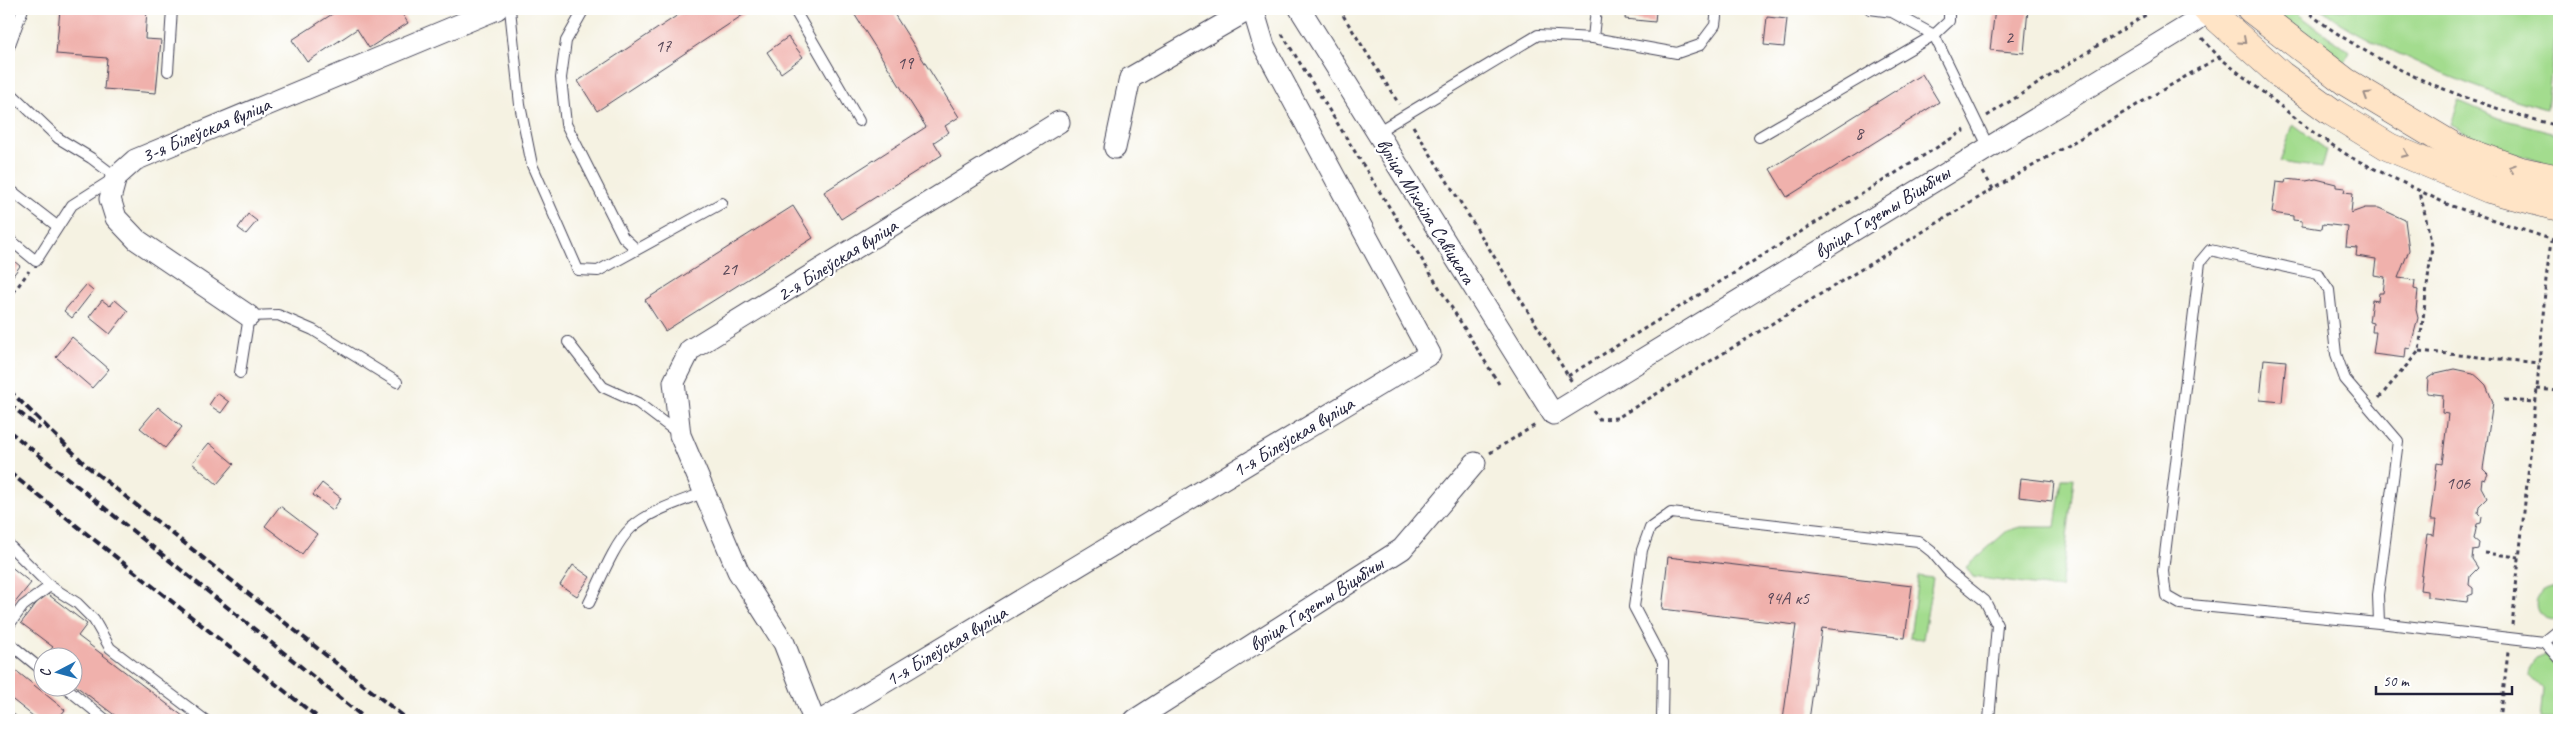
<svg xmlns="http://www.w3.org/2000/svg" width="2568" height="729" font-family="Caveat,sans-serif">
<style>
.green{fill:#a3dc8e;stroke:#627f64}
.building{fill:#f0b1ac}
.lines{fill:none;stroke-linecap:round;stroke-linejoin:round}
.lane-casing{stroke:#424154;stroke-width:12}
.street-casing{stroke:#424154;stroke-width:23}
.secondary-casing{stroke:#424154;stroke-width:29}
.path{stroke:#424154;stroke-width:3;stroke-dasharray:4 4;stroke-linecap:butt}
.lane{stroke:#fff;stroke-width:10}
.street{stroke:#fff;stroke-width:21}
.secondary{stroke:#ffe4c6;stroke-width:28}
.rail{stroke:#22223b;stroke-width:4;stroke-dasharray:8 4;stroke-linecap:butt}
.oneway{stroke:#9c8d87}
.labels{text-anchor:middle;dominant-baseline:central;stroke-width:4.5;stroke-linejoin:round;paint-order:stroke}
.number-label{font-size:18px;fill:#564657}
.street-label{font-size:20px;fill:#22223b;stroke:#fff}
</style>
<rect width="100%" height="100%" fill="#fff"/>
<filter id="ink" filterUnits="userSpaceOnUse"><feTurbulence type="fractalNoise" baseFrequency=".02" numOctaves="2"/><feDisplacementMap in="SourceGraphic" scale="10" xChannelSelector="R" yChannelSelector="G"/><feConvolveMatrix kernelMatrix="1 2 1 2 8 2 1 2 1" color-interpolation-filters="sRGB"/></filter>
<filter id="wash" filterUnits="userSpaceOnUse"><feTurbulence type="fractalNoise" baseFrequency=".0096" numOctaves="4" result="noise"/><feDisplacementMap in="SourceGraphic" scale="20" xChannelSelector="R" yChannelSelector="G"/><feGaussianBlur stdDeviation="1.12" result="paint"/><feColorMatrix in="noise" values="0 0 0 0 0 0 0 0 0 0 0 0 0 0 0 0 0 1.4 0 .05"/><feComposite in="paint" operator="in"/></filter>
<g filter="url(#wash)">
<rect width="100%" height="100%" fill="#f5f2e2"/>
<g class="green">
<polygon points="2262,9 2291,9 2350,52 2342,66"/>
<path d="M2322,9h236l-11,100c-56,-15 -108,-35 -160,-61 -23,-12 -45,-22 -65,-39z"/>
<polygon points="2459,101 2499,118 2559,134 2559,169 2478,140 2451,125"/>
<polygon points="2293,125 2327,150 2322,168 2280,162"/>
<polygon points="2062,478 2074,478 2061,589 1973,577 1966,567 2007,531 2020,527 2055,527"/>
<path d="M2559,564v55c-20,5 -32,-17 -14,-28 3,-2 8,-3 11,-4z"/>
<polygon points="1918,576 1933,578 1923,639 1910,638"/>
<polygon points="2546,655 2556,659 2559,665 2559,720 2540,720 2543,689 2530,676 2530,668 2536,659"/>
</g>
<g id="blocks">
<g class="building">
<polygon points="60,9 147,9 145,39 161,40 156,93 104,89 107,58 56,54"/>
<polygon points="340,9 399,9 408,23 369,48 357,29 307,62 292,40"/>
<polygon points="687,9 747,9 749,11 597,111 578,81"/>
<polygon points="851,9 891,9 959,117 945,126 949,132 934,142 942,155 841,219 824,192 926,127"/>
<polygon points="1626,9 1661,9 1661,12 1656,11 1655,22 1625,19"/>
<polygon points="1995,9 2028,9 2024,53 1990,50"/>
<polygon points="1767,17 1787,19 1784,47 1764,45"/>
<polygon points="788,37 803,57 781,73 767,52"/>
<polygon points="1922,74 1939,102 1787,197 1770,169"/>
<polygon points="2286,179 2306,181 2316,179 2336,184 2336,187 2345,188 2344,192 2353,193 2351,213 2365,208 2379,208 2405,220 2409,250 2398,278 2415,280 2414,289 2418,290 2416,310 2418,318 2410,349 2406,348 2405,358 2373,354 2376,332 2372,332 2373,323 2369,322 2372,300 2378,301 2379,293 2383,293 2385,277 2374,275 2376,259 2356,256 2357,248 2346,247 2348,227 2323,224 2322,229 2302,226 2302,221 2293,220 2293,216 2272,213 2276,182 2285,183"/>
<polygon points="793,206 813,238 665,331 645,300"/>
<polygon points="248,214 257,221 246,234 238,228"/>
<polygon points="9,257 20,266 9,281"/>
<polygon points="86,285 93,291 72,318 64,311"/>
<polygon points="102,300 110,306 115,300 128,311 110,334 89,317"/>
<polygon points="72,337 109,369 92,388 56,357"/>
<polygon points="2264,359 2286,361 2282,402 2260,400"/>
<polygon points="2454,369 2473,373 2480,379 2486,385 2493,402 2483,469 2488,474 2485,480 2482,479 2481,487 2487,498 2479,506 2478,513 2482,517 2481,523 2477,524 2474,539 2479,543 2478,549 2473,550 2472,559 2478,568 2470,576 2469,585 2473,588 2473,594 2468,596 2467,602 2427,597 2427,591 2420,590 2427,534 2434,535 2436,520 2430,520 2437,463 2442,464 2448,414 2442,413 2443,395 2427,393 2428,378 2436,373"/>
<polygon points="217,393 229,402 221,413 209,405"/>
<polygon points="158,407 182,427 165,448 140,428"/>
<polygon points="209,443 234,464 217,484 192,463"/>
<polygon points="2021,478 2054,482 2052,501 2019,497"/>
<polygon points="322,483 341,498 333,510 313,495"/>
<polygon points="280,506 317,534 302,554 265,526"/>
<polygon points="1668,557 1912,586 1905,638 1822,628 1809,720 1783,720 1796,625 1662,609"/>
<polygon points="9,565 31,583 9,610"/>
<polygon points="573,565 590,577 577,596 560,585"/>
<polygon points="45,592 87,624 78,636 188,720 121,720 72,683 72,656 45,656 53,647 21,623"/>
<polygon points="9,665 65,710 60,716 65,720 38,720 9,697"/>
</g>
</g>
</g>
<g filter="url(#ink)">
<use href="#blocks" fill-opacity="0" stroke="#424154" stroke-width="1"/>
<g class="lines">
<g class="lane-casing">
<g id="lane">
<polyline points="510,9 520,105 532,165 578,270 598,271 722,203"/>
<polyline points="584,9 566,41 561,78 566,124 623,237 636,249"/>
<polyline points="794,9 859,121"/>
<polyline points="1870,9 1892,12 1934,35 1989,148"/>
<polyline points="1593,38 1677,53 1700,45 1715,25 1717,9"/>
<polyline points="9,47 23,9"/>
<polyline points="168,71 172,9"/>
<polyline points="9,81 11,93 58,138 91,158 116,177 72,205 36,261 9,239"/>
<polyline points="1377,132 1538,35 1593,38 1596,9"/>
<polyline points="1759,137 1934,35 1949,21 1949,9"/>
<polyline points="13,192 57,226"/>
<polyline points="568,342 603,387 638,403 679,434"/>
<polyline points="240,373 249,316 278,315 313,330 397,382"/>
<polyline points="9,545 50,586 77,603 94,620 110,648 205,720"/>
<path d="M589,603c11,-22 25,-59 42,-75 20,-18 49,-26 74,-36"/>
<polyline points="2379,623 2180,604 2166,596 2163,571 2200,262 2210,250 2318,274 2329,290 2336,354 2345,379 2398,441 2378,595 2379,623 2544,642 2559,659"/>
<polyline points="9,625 23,606 50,586"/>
<polyline points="2544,642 2559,630"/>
<polyline points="9,643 42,670"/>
<polyline points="64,686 106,720"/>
<polyline points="9,718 12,720"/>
<polyline points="1662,720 1663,662 1634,607 1642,550 1650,528 1671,513 1918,541 1932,552 1949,572 1985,601 1997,625 1989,720"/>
</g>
</g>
<g class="street-casing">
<g id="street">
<polyline points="1300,9 1553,414 2191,24 2212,9"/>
<polyline points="1115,148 1130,78 1250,9"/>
<polyline points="249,316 137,240 116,218 110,199 116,177 135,160 497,9"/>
<polyline points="814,720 784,643 738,571 680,435 674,382 690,350 1059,122"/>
<polyline points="822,720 1430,354 1264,46 1253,9"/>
<polyline points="1135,720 1402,549 1475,463"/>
</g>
</g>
<g class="secondary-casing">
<g id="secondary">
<polyline points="2207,9 2281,75 2332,112 2389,147 2489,189 2559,207"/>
<polyline points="2251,9 2346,82 2456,148 2521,171 2559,179"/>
</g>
</g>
<g class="path">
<polyline points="1339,9 1399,104"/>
<path d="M2304,9c73,59 164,94 255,117"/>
<polyline points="1282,34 1499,384"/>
<polyline points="2202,38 2219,57 2314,133 2352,158 2449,205 2559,242"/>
<polyline points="1987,116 2155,9"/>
<polyline points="1413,126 1572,382"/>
<polyline points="1983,172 1993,189"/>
<polyline points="9,299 29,271"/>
<polyline points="2419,351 2539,363"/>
<polyline points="1568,376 1965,130"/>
<polyline points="2537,389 2559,391"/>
<polyline points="2379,398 2419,351 2432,246 2420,192"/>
<polyline points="2504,400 2536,402"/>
<polyline points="1593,411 1599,419 1617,418 1993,189 2219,57"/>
<polyline points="1490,453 1537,424"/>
<polyline points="2484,553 2519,557"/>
<polyline points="2512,625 2537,389 2546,279 2551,241"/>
<polyline points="2500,720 2508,652"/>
</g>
<use href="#lane" class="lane"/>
<use href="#street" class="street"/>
<use href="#secondary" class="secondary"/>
<g class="rail">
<polyline points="9,390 87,466 408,720"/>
<polyline points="9,404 40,429"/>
<polyline points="9,431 367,720"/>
<polyline points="9,472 321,720"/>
</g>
</g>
<defs><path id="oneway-chevron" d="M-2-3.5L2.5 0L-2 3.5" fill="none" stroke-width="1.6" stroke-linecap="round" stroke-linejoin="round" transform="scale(1.25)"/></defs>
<g class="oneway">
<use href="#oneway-chevron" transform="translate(2243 41) rotate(42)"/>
<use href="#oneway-chevron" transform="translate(2367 95) rotate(-148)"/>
<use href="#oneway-chevron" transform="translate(2405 154) rotate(23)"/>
<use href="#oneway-chevron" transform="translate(2512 168) rotate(-161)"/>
</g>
</g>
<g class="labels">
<g class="number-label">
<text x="2009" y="37">2</text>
<text x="663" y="46">17</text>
<text x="905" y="63">19</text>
<text x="1859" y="133">8</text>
<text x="729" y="269">21</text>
<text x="2458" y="483">106</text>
<text x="1787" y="598">94А к5</text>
</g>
<g class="street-label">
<text transform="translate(206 130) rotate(-23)">3-я Білеўская вуліца</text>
<text transform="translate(1426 211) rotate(58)">вуліца Міхаіла Савіцкага</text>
<text transform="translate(1882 212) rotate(-32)">вуліца Газеты Віцьбічы</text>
<text transform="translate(837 260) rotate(-32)">2-я Білеўская вуліца</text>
<text transform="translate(1293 437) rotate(-31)">1-я Білеўская вуліца</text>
<text transform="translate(1316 604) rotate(-33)">вуліца Газеты Віцьбічы</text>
<text transform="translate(946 646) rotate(-31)">1-я Білеўская вуліца</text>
</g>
</g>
<rect width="2568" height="729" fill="none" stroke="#fff" stroke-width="30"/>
<g transform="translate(58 672) rotate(264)"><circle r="24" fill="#ffffff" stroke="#a7a7b1"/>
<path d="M0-4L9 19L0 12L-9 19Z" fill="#1f6fb2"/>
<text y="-8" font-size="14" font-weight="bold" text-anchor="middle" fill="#22223b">С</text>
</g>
<path d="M2376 686v8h136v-8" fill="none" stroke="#22223b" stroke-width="2.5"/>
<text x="2383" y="686" font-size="15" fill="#22223b" stroke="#ffffff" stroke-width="4" paint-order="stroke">50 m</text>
</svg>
